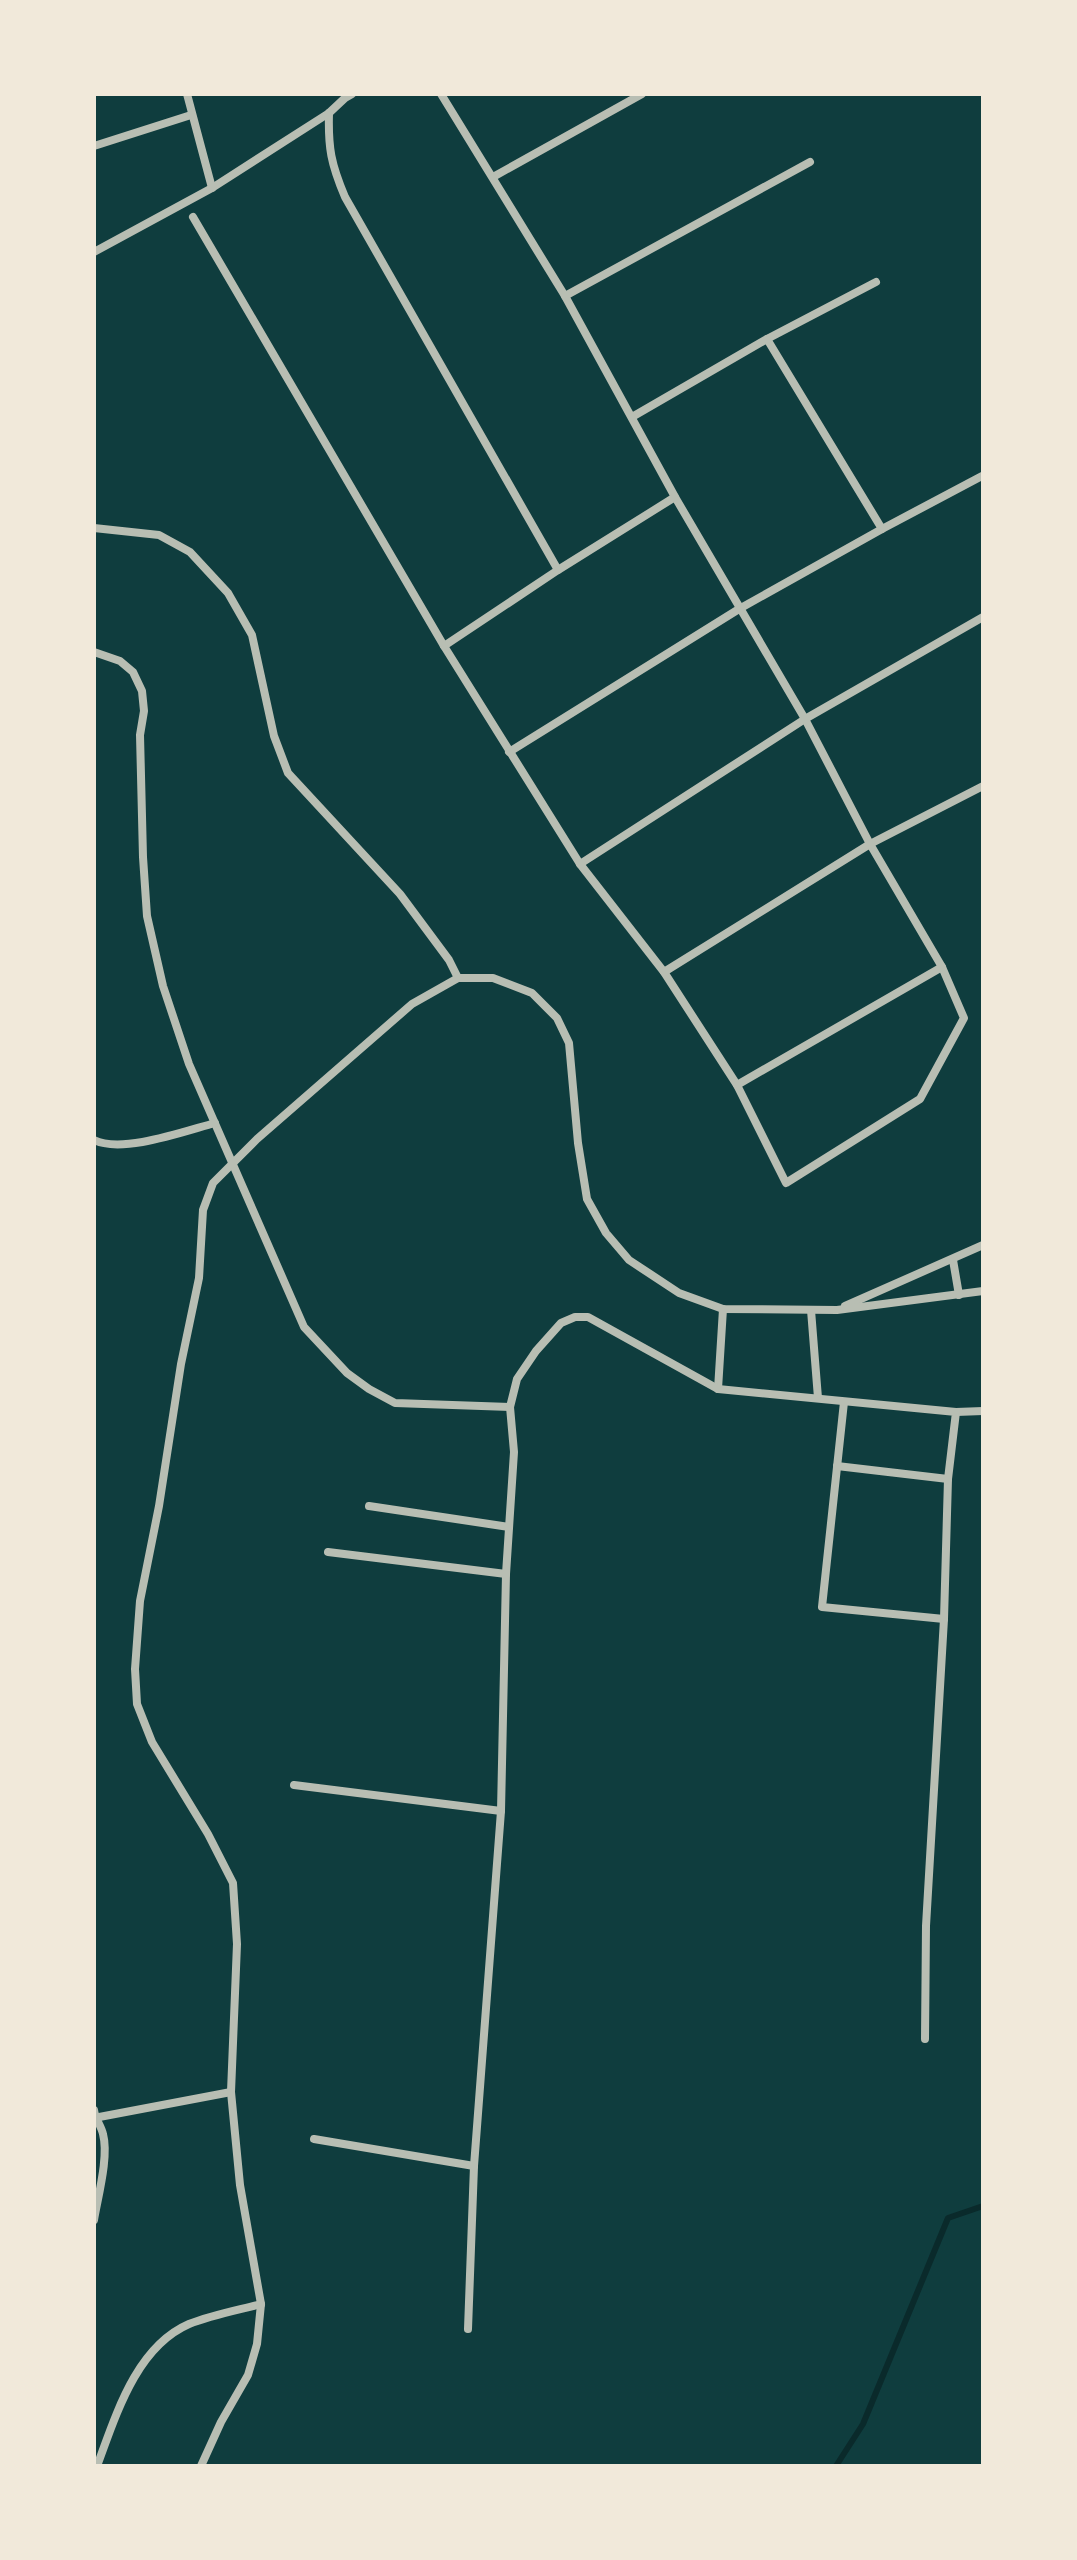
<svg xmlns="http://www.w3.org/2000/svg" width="1077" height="2560" font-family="Commissioner,sans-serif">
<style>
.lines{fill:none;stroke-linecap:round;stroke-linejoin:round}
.stream{stroke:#0a2a2b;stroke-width:6}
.minor{stroke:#b8beb3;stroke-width:8}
</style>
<rect width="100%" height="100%" fill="#0f3d3e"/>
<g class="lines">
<polyline class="stream" points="836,2466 863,2424 948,2218 983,2206"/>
<g class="minor">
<polyline points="187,94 212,188"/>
<path d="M329,113c-1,35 2,51 16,84l213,373"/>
<polyline points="94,146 191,115"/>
<polyline points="493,177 642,94"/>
<polyline points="193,217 444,646 580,864 664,972 737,1085 786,1183 920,1099 964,1018 942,967 870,844 805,719 675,497 565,296 441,94"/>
<polyline points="94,252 212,188 329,113 345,98 352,94"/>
<polyline points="565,296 810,162"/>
<polyline points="767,339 882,529"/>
<polyline points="632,417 767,339 876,282"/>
<polyline points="94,528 159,535 190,552 228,593 252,635 274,736 288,773 400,894 449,960 458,978"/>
<polyline points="444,646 558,570 675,497"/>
<polyline points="94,652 120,661 133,672 142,691 144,711 140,735 143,857 147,916 163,986 189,1064 304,1327 347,1373 369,1389 395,1403 510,1407"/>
<polyline points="509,752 739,609 882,529 982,476"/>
<polyline points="580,864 805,719 983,617"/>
<polyline points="664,972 870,844 983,786"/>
<polyline points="737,1085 942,967"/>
<path d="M94,1140c28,14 91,-9 121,-17"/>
<polyline points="953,1260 959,1295"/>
<polyline points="845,1306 983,1245"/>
<polyline points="811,1310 818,1398"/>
<polyline points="718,1389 723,1309"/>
<polyline points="844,1402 822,1607 944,1619"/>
<polyline points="956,1412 983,1411"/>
<polyline points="837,1466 948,1479"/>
<polyline points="369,1506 509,1527"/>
<polyline points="328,1552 506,1574"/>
<polyline points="294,1785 501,1811"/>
<path d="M94,2110c1,9 7,15 9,24 6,23 -5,62 -9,86"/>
<polyline points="94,2118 231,2092"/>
<polyline points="314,2139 474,2166"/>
<polyline points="468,2329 474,2166 501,1811 506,1574 514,1452 510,1407 517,1379 536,1351 561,1323 575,1317 588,1317 718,1389 956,1412 948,1479 944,1619 926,1926 925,2039"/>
<path d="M97,2466c19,-51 39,-119 92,-142 22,-9 49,-14 72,-20"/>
<polyline points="201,2466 221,2422 248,2375 257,2344 261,2304 240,2185 231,2092 237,1944 233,1883 208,1834 152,1742 137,1704 135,1669 140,1601 159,1506 181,1364 199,1278 203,1210 213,1183 257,1139 412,1004 458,978 493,978 532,993 557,1018 569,1043 578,1143 587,1199 606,1233 629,1260 679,1293 723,1309 837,1310 983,1291"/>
</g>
</g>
<rect width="1077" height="2560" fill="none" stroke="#f1e9da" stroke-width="192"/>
</svg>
